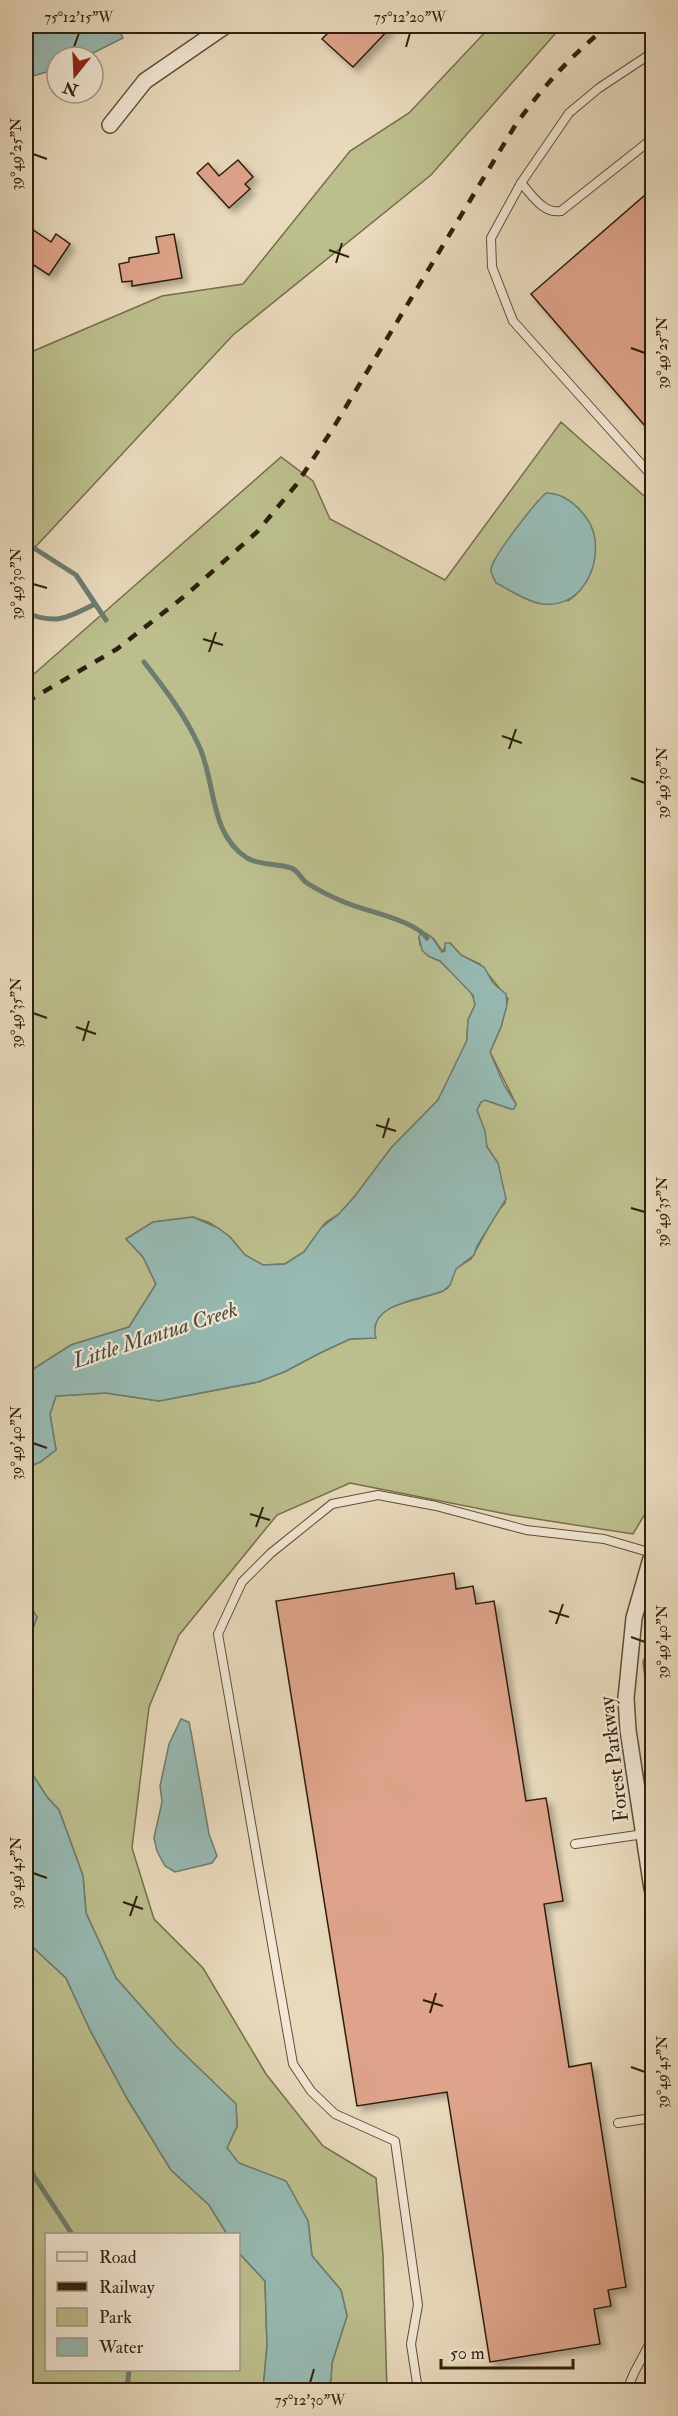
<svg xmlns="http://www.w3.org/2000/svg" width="678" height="2416" font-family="'IM FELL Double Pica',serif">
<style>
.green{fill:#bcbe8d;stroke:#766e4c;stroke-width:1.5;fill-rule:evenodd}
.water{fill:#97bab3;stroke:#6d7c70;stroke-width:1.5}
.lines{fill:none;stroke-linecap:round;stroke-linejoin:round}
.stream{stroke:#6d7c70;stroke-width:5}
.building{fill:#dea38a;stroke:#2f1f0c;stroke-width:1.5;filter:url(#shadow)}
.service-casing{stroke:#5e4e38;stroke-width:10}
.minor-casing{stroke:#5e4e38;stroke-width:18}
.service{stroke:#f1e7d4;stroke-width:8}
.minor{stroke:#f1e7d4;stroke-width:15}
.rail{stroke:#2f1f0c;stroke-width:4.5;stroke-dasharray:10 10;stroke-linecap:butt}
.ticks{fill:none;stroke:#2f1f0c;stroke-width:2}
.labels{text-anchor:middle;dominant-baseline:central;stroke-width:4.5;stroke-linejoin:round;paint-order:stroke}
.street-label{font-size:21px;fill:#2f1f0c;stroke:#f1e7d4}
.water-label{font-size:22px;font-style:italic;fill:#4e4e3e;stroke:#f1e7d4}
.neatline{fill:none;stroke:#2f1f0c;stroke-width:2}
.ticks-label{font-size:15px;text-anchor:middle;fill:#2f1f0c}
</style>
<defs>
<filter id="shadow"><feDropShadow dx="5" dy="5" stdDeviation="3" flood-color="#0004"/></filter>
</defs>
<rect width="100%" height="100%" fill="#e9dabd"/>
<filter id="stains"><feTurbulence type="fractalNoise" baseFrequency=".00333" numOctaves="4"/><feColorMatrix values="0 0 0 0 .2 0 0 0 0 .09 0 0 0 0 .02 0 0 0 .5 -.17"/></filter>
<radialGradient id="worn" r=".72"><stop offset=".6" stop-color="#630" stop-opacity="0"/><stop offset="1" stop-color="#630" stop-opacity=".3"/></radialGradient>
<g class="green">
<polygon points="491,26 562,26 431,175 233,335 26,557 26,347 31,352 162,296 243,284 350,151 409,113"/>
<path d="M561,422l91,81v999l-19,32 -122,-19 -161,-32 -73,32 -98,120 -30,72 -17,141 22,71 49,49 63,106 57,72 53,32 7,76 4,136h-61l5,-10 1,-17 15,-47 -6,-26 -29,-34 -4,-35 -22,-40 -48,-18 -11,-15 10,-22 -1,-22 -60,-58 -60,-68 -30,-65 -3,-37 -24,-66 -12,-13 -21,-33v-117l11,-30 -11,-18v-131l14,-6 16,-12 -6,-36 6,-18 50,-3 53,8 99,-19 26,-10 36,-19 30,-14 25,-1c-8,-40 51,-35 73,-50l7,-19 16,-10 26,-47 8,-9 -7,-40 -11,-16 -10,-37 4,-8 4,-2 26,9 5,-5 -26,-52 11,-25 7,-28 -28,-35 -19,-9 -11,-12 -5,3 -2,6 -10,-14 -14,-1 1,8 13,13 7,3 29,28 5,10 1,6 -7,15 -1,20 -4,11 -25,49 -47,48 -36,48 -16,18 -14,9 -21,29 -19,12 -22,1 -18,-10 -15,-18 -20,-14 -17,-6 -40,5 -27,17 17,18 13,27 -27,43 -58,18 -44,28 -1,4v-696l255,-224 32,24 17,38 115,61zM538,501l57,39c-2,25 -5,46 -27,61l-75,-38z"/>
<polygon points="652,1639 652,1732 643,1662"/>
<polygon points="26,1941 66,1978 90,2030 128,2100 171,2170 209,2205 227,2234 46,2234 46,2370 238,2370 239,2253 265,2281 267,2346 263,2390 26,2390"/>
<polygon points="652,2357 652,2390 643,2390"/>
</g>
<g class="water">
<polygon points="26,26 110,26 121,34 123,38 85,57 57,57 57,69 26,78"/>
<path d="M546,493c22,-1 47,25 49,47 4,33 -17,68 -53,64 -15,-2 -32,-14 -46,-21 -1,-3 -5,-9 -5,-13 0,-12 44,-67 55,-77z"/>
<path d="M421,932c11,1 15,12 21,20l3,-1v-8h5l11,12 23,12 9,16 13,11 1,11 -6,22 -11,25 14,33 12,19 -2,5h-3l-26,-9 -4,2 -4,8 8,21 2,16 11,16 8,36 -29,47 -3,9 -18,14 -6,16 -7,6c-22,9 -77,12 -67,47l-26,1 -30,14 -36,19 -26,10 -99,19 -53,-8 -50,3 -6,18 6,36 -16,12 -14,6v-91l1,-4 44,-28 58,-18 27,-43 -13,-27 -17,-18 27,-17 40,-5 25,11 12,9 15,18 18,10 22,-1 19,-12 17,-24 18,-14 16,-18 36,-48 47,-48 29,-60 1,-20 7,-15 -2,-10 -33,-34 -12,-5 -6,-6 -3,-13z"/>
<polygon points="26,1599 37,1617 26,1647"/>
<polygon points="181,1719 189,1722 191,1732 209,1834 217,1856 212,1863 175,1872 165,1866 157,1851 154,1838 162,1802 160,1786 169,1744"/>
<polygon points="26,1764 47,1797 59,1810 83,1876 86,1913 116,1978 176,2046 236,2104 237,2126 227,2148 239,2163 286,2181 308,2221 312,2256 341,2290 347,2316 332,2363 331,2380 326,2390 263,2390 267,2346 265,2281 239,2253 238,2234 227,2234 209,2205 171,2170 128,2100 90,2030 66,1978 26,1941"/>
</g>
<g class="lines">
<g class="stream">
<polyline points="26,543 76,575 106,620"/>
<path d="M26,613c32,12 40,5 69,-9"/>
<path d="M144,662c21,27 41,53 55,84 17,36 10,88 48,112 14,8 30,5 44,10 7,2 10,11 16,15 11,7 25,14 37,19 20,9 71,18 83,36"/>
<polyline points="26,2158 34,2176 72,2234"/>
<polyline points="127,2390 129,2370"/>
</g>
</g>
<g class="building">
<polygon points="335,26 345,33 352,26 392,26 353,67 322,39"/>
<polygon points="238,160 253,177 245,184 250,189 229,208 197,173 208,163 219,176"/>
<polygon points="652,189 652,434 531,294"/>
<polygon points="26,225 51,242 56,234 70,244 49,275 26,260"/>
<polygon points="174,234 182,278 132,286 132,281 122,282 119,264 129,262 129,258 159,253 156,237"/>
<polygon points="454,1573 456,1589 473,1586 476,1604 494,1601 526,1801 546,1798 563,1901 544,1904 569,2067 591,2063 626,2287 608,2290 611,2306 594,2309 600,2344 490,2362 447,2092 357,2106 276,1601"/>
</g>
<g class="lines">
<g class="service-casing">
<g id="service">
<polyline points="652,53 599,88 569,113 521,183 491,238 492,267 513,321 652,476"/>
<path d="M521,183c11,12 22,31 40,28l91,-72"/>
<polyline points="575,1844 644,1834 652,1830"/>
<polyline points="618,2123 652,2118"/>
<polyline points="418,2390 411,2344 418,2305 395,2141 335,2114 311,2091 293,2064 218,1634 242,1582 271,1553 332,1504 378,1495 436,1506 526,1530 604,1539 652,1553"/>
<polyline points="627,2390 634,2373 652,2339"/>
</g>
</g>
<g class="minor-casing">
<g id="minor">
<polyline points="110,125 145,81 225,26"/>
<polyline points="652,1555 634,1618 626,1698 628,1730 652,1889"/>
</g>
</g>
<use href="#service" class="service"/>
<use href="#minor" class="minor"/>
<path class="rail" d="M26,702l91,-53 69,-54 71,-63 39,-47 36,-55 184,-306c27,-37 56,-70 92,-98"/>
</g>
<path class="ticks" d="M74,47l5,-14M406,47l4,-14M33,154l14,5M329,250l20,7M336,263l6,-20M631,348l14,5M33,584l14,4M203,639l20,6M209,652l7,-20M502,736l20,7M509,749l7,-20M631,778l14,5M33,1013l14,5M76,1027l20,7M83,1041l6,-20M376,1125l20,6M383,1138l6,-20M631,1208l14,4M33,1443l14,5M250,1514l20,6M256,1527l7,-20M549,1611l20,6M556,1624l7,-20M631,1637l14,5M33,1873l14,5M123,1902l20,7M130,1916l7,-20M423,2000l20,6M430,2013l6,-20M631,2067l14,5M310,2383l4,-14"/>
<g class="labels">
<g class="street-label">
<text transform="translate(614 1759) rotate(-97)">Forest Parkway</text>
</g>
<g class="water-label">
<text transform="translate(155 1335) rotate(-18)">Little Mantua Creek</text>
</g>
</g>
<rect width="678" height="2416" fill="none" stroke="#e9dabd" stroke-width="66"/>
<rect x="45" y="2233" width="195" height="138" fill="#f1e7d4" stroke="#a39784" stroke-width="1.5"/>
<rect x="57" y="2252" width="30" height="9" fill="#f1e7d4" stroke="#a39784" stroke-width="1.5"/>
<text x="99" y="2263" font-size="18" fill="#2f1f0c">Road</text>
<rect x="57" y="2282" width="30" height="9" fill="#2f1f0c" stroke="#a39784" stroke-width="1.5"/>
<text x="99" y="2293" font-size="18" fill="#2f1f0c">Railway</text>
<rect x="57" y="2308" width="30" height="18" fill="#bcbe8d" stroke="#a39784" stroke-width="1.5"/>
<text x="99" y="2323" font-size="18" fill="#2f1f0c">Park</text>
<rect x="57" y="2338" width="30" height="18" fill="#97bab3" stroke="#a39784" stroke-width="1.5"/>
<text x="99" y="2353" font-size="18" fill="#2f1f0c">Water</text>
<g transform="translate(75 75) rotate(198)"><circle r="28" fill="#f1e7d4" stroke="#a39784" stroke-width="1.5"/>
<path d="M0-4.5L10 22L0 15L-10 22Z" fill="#8f2418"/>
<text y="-9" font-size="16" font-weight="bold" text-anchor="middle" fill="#2f1f0c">N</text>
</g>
<path d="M441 2359v9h132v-9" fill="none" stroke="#2f1f0c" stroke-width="3"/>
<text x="450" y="2359" font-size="18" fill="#2f1f0c" stroke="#f1e7d4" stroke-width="4.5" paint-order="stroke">50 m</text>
<rect x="33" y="33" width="612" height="2350" class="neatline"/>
<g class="ticks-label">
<text x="79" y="22">75°12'15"W</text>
<text x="410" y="22">75°12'20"W</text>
<text transform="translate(16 154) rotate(-90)" y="5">39°49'25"N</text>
<text transform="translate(662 353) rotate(-90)" y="5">39°49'25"N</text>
<text transform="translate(16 584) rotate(-90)" y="5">39°49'30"N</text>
<text transform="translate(662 783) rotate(-90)" y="5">39°49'30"N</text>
<text transform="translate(16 1013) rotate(-90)" y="5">39°49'35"N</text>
<text transform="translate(662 1212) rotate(-90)" y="5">39°49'35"N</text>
<text transform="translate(16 1443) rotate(-90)" y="5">39°49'40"N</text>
<text transform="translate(662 1642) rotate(-90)" y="5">39°49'40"N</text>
<text transform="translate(16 1873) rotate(-90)" y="5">39°49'45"N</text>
<text transform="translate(662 2072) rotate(-90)" y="5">39°49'45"N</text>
<text x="310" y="2405">75°12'30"W</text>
</g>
<rect width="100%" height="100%" filter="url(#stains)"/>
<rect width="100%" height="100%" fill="url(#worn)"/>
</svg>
